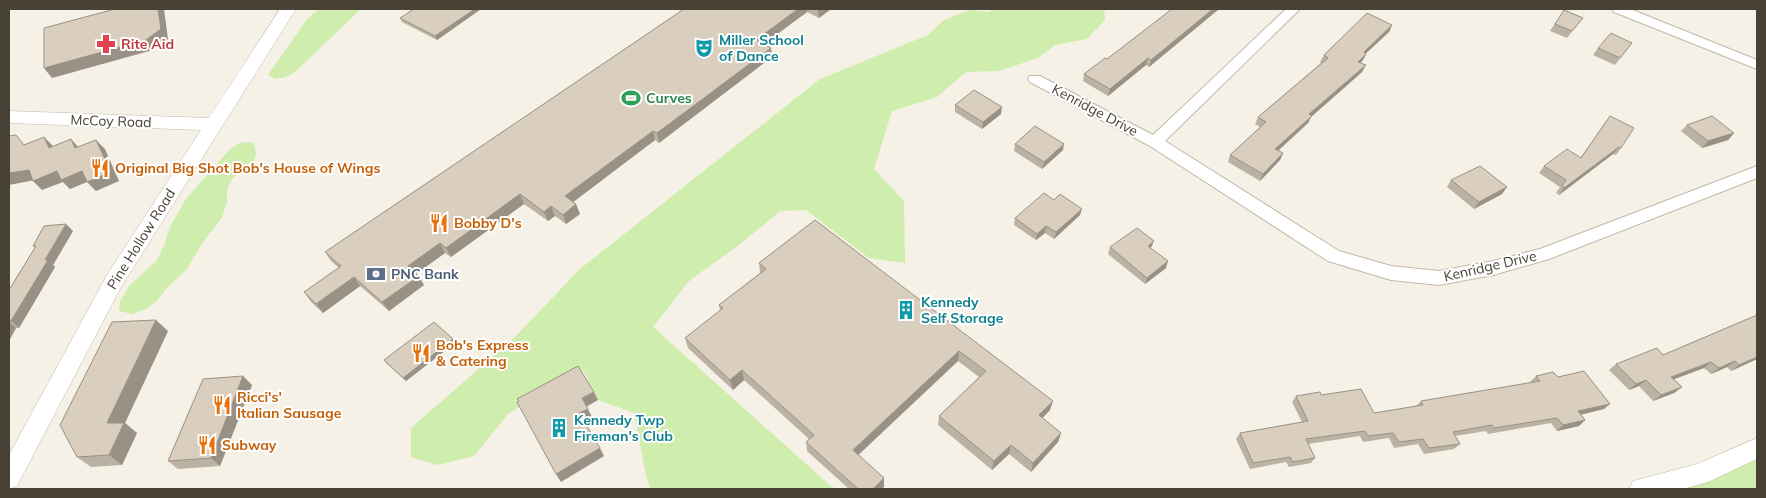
<svg xmlns="http://www.w3.org/2000/svg" width="1766" height="498" font-family="Mulish,sans-serif">
<style>
.green{fill:#cfedac}
.lines{fill:none;stroke-linecap:round;stroke-linejoin:round}
.minor-casing{stroke:#c1b9a8;stroke-width:2}
.tertiary-casing{stroke:#c1b9a8;stroke-width:1}
.minor{fill:#fff;fill-rule:evenodd}
.tertiary{fill:#fff;fill-rule:evenodd}
.wall{fill:#bbb2a3}
.shaded-wall{fill:#999185}
.building{fill:#dacfbe;stroke:#999185}
.labels{text-anchor:middle;dominant-baseline:central;stroke-width:4;stroke-linejoin:round;paint-order:stroke}
.culture-label{font-size:14px;font-weight:bold;fill:#0d838f;stroke:#fff;text-anchor:start}
.health-label{font-size:14px;font-weight:bold;fill:#be3a42;stroke:#fff;text-anchor:start}
.leisure-label{font-size:14px;font-weight:bold;fill:#27864d;stroke:#fff;text-anchor:start}
.street-label{font-size:14px;fill:#484135;stroke:#fff}
.food-label{font-size:14px;font-weight:bold;fill:#c56008;stroke:#fff;text-anchor:start}
.service-label{font-size:14px;font-weight:bold;fill:#4e5e75;stroke:#fff;text-anchor:start}
</style>
<rect width="100%" height="100%" fill="#f5f1e7"/>
<g class="green">
<polygon points="319,9 361,9 295,72 286,77 275,79 268,75 307,19"/>
<polygon points="993,9 1104,9 1105,20 1087,39 1055,45 1038,58 999,71 966,72 937,97 892,111 874,169 904,201 905,263 869,258 806,210 780,211 739,245 689,281 653,327 834,489 651,489 647,480 634,413 598,400 583,370 509,413 474,456 437,465 411,457 411,428 514,338 580,269 820,79 928,35 944,20 969,10 989,12"/>
<polygon points="249,142 254,144 256,154 254,160 233,178 227,189 227,202 222,217 201,245 187,269 165,290 157,301 146,309 132,314 119,311 120,301 130,285 157,260 165,243 169,229 185,200 231,148 240,143"/>
<polygon points="1757,448 1757,489 1641,489 1700,474"/>
</g>
<g class="lines">
<g class="minor-casing">
<g id="minor">
<polygon points="1286,9 1300,9 1165,141 1339,251 1391,266 1439,271 1493,261 1540,249 1757,166 1757,178 1549,259 1493,275 1439,285 1391,280 1328,261 1150,146 1030,82 1028,79 1030,76 1040,76 1153,135"/>
<polygon points="1612,9 1630,9 1757,60 1757,69 1614,12"/>
</g>
</g>
<g class="tertiary-casing">
<g id="tertiary">
<polygon points="280,9 296,9 121,287 17,486 9,489 9,455 107,275 201,130 9,123 9,111 209,118"/>
<polygon points="1757,438 1757,459 1708,482 1683,489 1629,489 1633,481 1697,464"/>
</g>
</g>
<use href="#minor" class="minor"/>
<use href="#tertiary" class="tertiary"/>
</g>
<g class="wall">
<polygon points="414,9 481,9 437,40 402,22 400,18"/>
<polygon points="684,9 831,9 819,18 807,12 764,44 772,57 659,143 655,140 573,202 580,214 566,224 555,216 548,221 524,204 451,257 445,253 416,274 424,285 389,311 360,286 323,313 311,302 304,292 339,268 331,261 325,252"/>
<polygon points="1172,9 1219,9 1149,67 1146,65 1108,96 1083,81 1084,74 1107,59"/>
<polygon points="1564,10 1583,18 1567,38 1550,31"/>
<polygon points="1392,25 1389,32 1366,53 1363,60 1361,63 1366,65 1362,72 1311,117 1308,123 1278,151 1283,153 1280,160 1260,181 1228,162 1230,155 1260,127 1255,124 1258,117 1321,63 1320,62 1324,55"/>
<polygon points="1632,43 1615,65 1593,55 1598,48"/>
<polygon points="955,105 1001,114 982,129 955,112"/>
<polygon points="1610,116 1621,148 1616,155 1613,154 1559,195 1556,193 1560,187 1539,173 1544,166 1581,157"/>
<polygon points="1687,125 1734,133 1728,140 1702,148 1681,131"/>
<polygon points="1015,144 1063,150 1042,169 1014,151"/>
<polygon points="1451,180 1502,194 1474,209 1447,187"/>
<polygon points="1054,200 1080,215 1054,239 1045,233 1036,240 1014,225 1015,218"/>
<polygon points="815,220 1050,410 1042,418 1061,433 1058,442 1031,472 1009,454 992,470 938,425 939,416 979,377 958,361 858,455 884,478 884,487 882,489 849,489 807,451 806,442 809,439 744,380 733,390 688,348 685,338 720,311 719,305 760,273 759,263"/>
<polygon points="73,231 53,265 55,267 19,328 16,328 9,341 9,290 35,248 33,246"/>
<polygon points="1110,247 1151,248 1166,268 1145,284 1108,254"/>
<polygon points="1757,315 1757,359 1731,371 1727,367 1711,374 1704,368 1674,379 1682,387 1674,393 1653,401 1639,386 1629,390 1609,370 1616,364 1663,355"/>
<polygon points="168,331 125,423 137,433 122,465 91,467 77,457"/>
<polygon points="453,339 455,343 406,381 386,363 384,360"/>
<polygon points="1536,376 1558,377 1604,409 1581,414 1585,420 1579,426 1557,431 1551,423 1488,434 1486,431 1455,436 1460,444 1454,449 1424,454 1418,444 1394,448 1389,438 1363,442 1360,436 1308,444 1315,458 1311,463 1289,467 1286,462 1250,469 1236,439 1240,433 1302,422 1292,402 1296,396 1321,395 1374,413 1416,406 1421,401 1531,383 1530,382"/>
<polygon points="252,385 220,466 178,469 168,461"/>
</g>
<g class="shaded-wall">
<polygon points="158,9 164,9 168,39 153,50 52,78 44,68"/>
<polygon points="475,9 481,9 437,40 435,36"/>
<polygon points="798,9 807,9 807,12 757,49 756,40"/>
<polygon points="818,9 831,9 819,18"/>
<polygon points="1213,9 1219,9 1149,67 1151,60"/>
<polygon points="1392,25 1389,32 1360,59 1364,52"/>
<polygon points="771,48 772,57 659,143 657,133"/>
<polygon points="1366,54 1363,60 1355,68 1358,62"/>
<polygon points="1148,58 1146,65 1108,96 1110,89"/>
<polygon points="1366,65 1362,72 1311,117 1308,123 1272,156 1275,149 1309,114"/>
<polygon points="1002,107 1001,114 982,129 983,122"/>
<polygon points="653,131 655,140 568,206 565,196"/>
<polygon points="1734,133 1728,140 1702,148 1708,141"/>
<polygon points="44,137 53,146 49,148"/>
<polygon points="71,139 79,148 75,148"/>
<polygon points="96,140 105,149 119,181 96,191 87,182 70,189 63,182 42,190 33,181 35,180 9,185 9,173 29,170 82,171"/>
<polygon points="1064,144 1063,150 1042,169 1044,162"/>
<polygon points="1619,147 1613,154 1559,195 1564,188"/>
<polygon points="1283,153 1280,160 1260,181 1263,174"/>
<polygon points="1507,187 1502,194 1474,209 1479,202"/>
<polygon points="520,194 524,204 451,257 446,248"/>
<polygon points="576,204 580,214 566,224 563,215"/>
<polygon points="551,206 555,216 548,221 544,212"/>
<polygon points="1082,209 1080,215 1054,239 1056,232"/>
<polygon points="66,224 73,231 53,265 55,267 19,328 11,321"/>
<polygon points="1046,226 1045,233 1036,240 1037,234"/>
<polygon points="1154,241 1151,248 1148,246"/>
<polygon points="440,243 445,253 413,276 408,266"/>
<polygon points="1168,261 1166,268 1145,284 1147,278"/>
<polygon points="419,276 424,285 389,311 382,302"/>
<polygon points="354,277 360,286 323,313 316,304"/>
<polygon points="156,320 168,331 125,423 137,433 122,465 109,455 107,423"/>
<polygon points="9,322 16,328 9,341"/>
<polygon points="453,339 455,343 406,381 403,378"/>
<polygon points="959,351 958,361 854,459 853,450"/>
<polygon points="1757,357 1757,359 1731,371 1739,365"/>
<polygon points="1735,361 1727,367 1711,374 1719,368"/>
<polygon points="1711,362 1704,368 1664,383 1671,377"/>
<polygon points="742,370 744,380 733,390 730,380"/>
<polygon points="243,376 252,385 220,466 211,458"/>
<polygon points="1646,380 1639,386 1629,390 1636,384"/>
<polygon points="1682,387 1674,393 1653,401 1661,395"/>
<polygon points="594,392 598,400 586,407 582,398"/>
<polygon points="1053,401 1050,410 1036,425 1039,415"/>
<polygon points="1610,404 1604,409 1572,417 1578,411"/>
<polygon points="588,409 592,417 583,422 579,413"/>
<polygon points="1585,420 1579,426 1557,431 1563,425"/>
<polygon points="1061,433 1058,442 1031,472 1033,463"/>
<polygon points="1011,445 1009,454 992,470 994,461"/>
<polygon points="600,448 604,456 561,482 556,474"/>
<polygon points="884,478 884,487 882,489 873,489"/>
</g>
<g class="building">
<polygon points="115,9 158,9 161,29 146,40 44,68 44,28"/>
<polygon points="414,9 475,9 435,36 400,18"/>
<polygon points="684,9 798,9 756,40 771,48 657,133 653,131 565,196 576,204 563,215 551,206 544,212 520,194 446,248 440,243 408,266 419,276 382,302 354,277 316,304 304,292 341,266 325,252"/>
<polygon points="1172,9 1213,9 1151,60 1148,58 1110,89 1084,74 1105,58 1107,59"/>
<polygon points="1564,10 1583,18 1572,31 1555,24"/>
<polygon points="1367,13 1392,25 1364,52 1366,54 1358,62 1366,65 1309,114 1312,116 1275,149 1283,153 1263,174 1230,155 1266,122 1258,117 1328,58 1324,55"/>
<polygon points="1611,33 1632,43 1620,58 1598,48"/>
<polygon points="974,90 1002,107 983,122 955,105"/>
<polygon points="1610,116 1634,128 1621,148 1619,147 1564,188 1562,186 1566,180 1544,166 1567,149 1581,158"/>
<polygon points="1712,116 1734,133 1708,141 1687,125"/>
<polygon points="1035,126 1064,144 1044,162 1015,144"/>
<polygon points="16,135 24,145 44,137 49,148 71,139 75,148 96,140 111,172 87,182 82,171 61,180 57,171 33,181 29,170 9,173 9,136"/>
<polygon points="1480,166 1507,187 1479,202 1451,180"/>
<polygon points="1044,193 1054,200 1060,194 1082,209 1056,232 1046,226 1037,234 1015,218"/>
<polygon points="815,220 1053,401 1039,415 1061,433 1033,463 1011,445 994,461 939,416 986,371 959,351 853,450 884,478 873,489 858,489 806,442 814,435 742,370 730,380 685,338 723,308 719,305 766,269 759,263"/>
<polygon points="66,224 45,260 48,260 11,321 9,321 9,290 36,246 33,246 44,226"/>
<polygon points="1137,228 1154,241 1148,246 1168,261 1147,278 1110,247"/>
<polygon points="1757,315 1757,357 1739,365 1735,361 1719,368 1711,362 1671,377 1682,387 1661,395 1646,380 1636,384 1616,364 1657,348 1663,355"/>
<polygon points="156,320 107,423 124,423 109,455 77,457 60,425 112,322"/>
<polygon points="434,322 453,339 403,378 384,360"/>
<polygon points="578,366 594,392 582,398 588,409 579,413 600,448 556,474 517,402 519,401 517,399"/>
<polygon points="1584,371 1610,404 1578,411 1585,420 1563,425 1557,418 1494,428 1492,425 1453,432 1460,444 1429,448 1423,439 1399,442 1393,433 1368,436 1365,431 1306,439 1315,458 1293,462 1290,457 1253,463 1240,433 1308,421 1296,396 1320,392 1321,395 1361,389 1374,413 1423,405 1421,401 1540,381 1536,376 1553,372 1558,377"/>
<polygon points="243,376 211,458 168,461 203,379"/>
</g>
<defs>
<g id="pharmacy-bare" transform="scale(1.5)"><path d="M-2-6h4v4h4v4h-4v4h-4v-4h-4v-4h4Z" fill="#e0444e" stroke="#fff" stroke-width="2.5" paint-order="stroke"/></g>
<g id="theatre-bare" transform="scale(1.5)"><path d="M-5-5.5Q0-4 5-5.5V0Q5 5 0 6Q-5 5-5 0ZM-3.3-2.5H-1v1.5H-3.3ZM1-2.5H3.3v1.5H1ZM-2.8 1Q0 5.5 2.8 1Z" fill="#0f9aa8" stroke="#fff" stroke-width="2.5" paint-order="stroke"/></g>
<g id="stadium-bare" transform="scale(1.5)"><path d="M0-5a6.5 5 0 1 0 0 10a6.5 5 0 1 0 0-10ZM-3.5-1.8h7v3.6h-7Z" fill="#2e9e5b" stroke="#fff" stroke-width="2.5" paint-order="stroke"/></g>
<g id="restaurant-bare" transform="scale(1.5)"><path d="M-5-6h1v4h1v-4h1v4h1v-4h1v5L-1.5 .5V6h-2V.5L-5-1ZM5-6V6H3V1.5H1.5Q1.5-4 5-6Z" fill="#e8710a" stroke="#fff" stroke-width="2.5" paint-order="stroke"/></g>
<g id="bank-bare" transform="scale(1.5)"><path d="M-6-4H6V4H-6ZM0-2.3a2.3 2.3 0 1 0 0 4.6a2.3 2.3 0 1 0 0-4.6Z" fill="#5c6f8a" stroke="#fff" stroke-width="2.5" paint-order="stroke"/></g>
<g id="building-bare" transform="scale(1.5)"><path d="M-4-6H4V6H1V3H-1V6H-4ZM-2.5-4.3h1.7v1.8h-1.7ZM.8-4.3h1.7v1.8H.8ZM-2.5-1h1.7V.8h-1.7ZM.8-1h1.7V.8H.8Z" fill="#0f9aa8" stroke="#fff" stroke-width="2.5" paint-order="stroke"/></g>
</defs>
<g fill-rule="evenodd">
<use href="#pharmacy-bare" x="106" y="44"/>
<use href="#theatre-bare" x="704" y="48"/>
<use href="#stadium-bare" x="631" y="98"/>
<use href="#restaurant-bare" x="100" y="168"/>
<use href="#restaurant-bare" x="439" y="223"/>
<use href="#bank-bare" x="376" y="274"/>
<use href="#building-bare" x="906" y="310"/>
<use href="#restaurant-bare" x="421" y="353"/>
<use href="#restaurant-bare" x="222" y="405"/>
<use href="#building-bare" x="559" y="428"/>
<use href="#restaurant-bare" x="207" y="445"/>
</g>
<g class="labels">
<g class="culture-label">
<text x="719" y="40">Miller School<tspan x="719" dy="16">of Dance</tspan></text>
<text x="921" y="302">Kennedy<tspan x="921" dy="16">Self Storage</tspan></text>
<text x="574" y="420">Kennedy Twp<tspan x="574" dy="16">Fireman's Club</tspan></text>
</g>
<g class="health-label">
<text x="121" y="44">Rite Aid</text>
</g>
<g class="leisure-label">
<text x="646" y="98">Curves</text>
</g>
<g class="street-label">
<text transform="translate(1095 110) rotate(28)">Kenridge Drive</text>
<text transform="translate(111 121) rotate(2)">McCoy Road</text>
<text transform="translate(141 239) rotate(-58)">Pine Hollow Road</text>
<text transform="translate(1490 266) rotate(-13)">Kenridge Drive</text>
</g>
<g class="food-label">
<text x="115" y="168">Original Big Shot Bob's House of Wings</text>
<text x="454" y="223">Bobby D's</text>
<text x="436" y="345">Bob's Express<tspan x="436" dy="16">&amp; Catering</tspan></text>
<text x="237" y="397">Ricci's'<tspan x="237" dy="16">Italian Sausage</tspan></text>
<text x="222" y="445">Subway</text>
</g>
<g class="service-label">
<text x="391" y="274">PNC Bank</text>
</g>
</g>
<rect width="1766" height="498" fill="none" stroke="#484135" stroke-width="20"/>
</svg>
